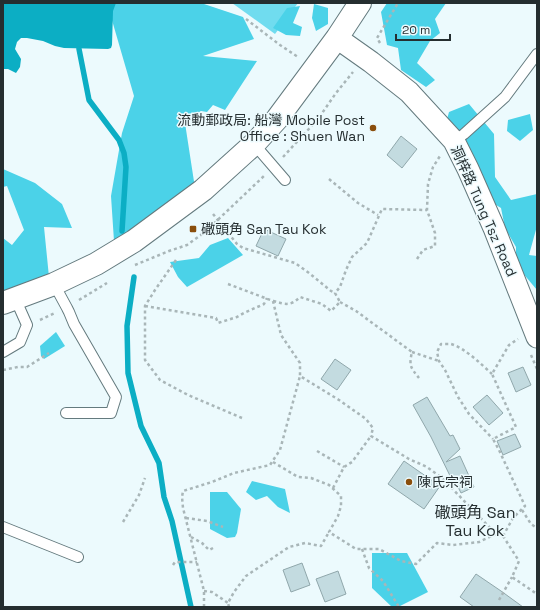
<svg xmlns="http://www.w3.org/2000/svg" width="540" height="610" font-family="'Space Grotesk','Noto Sans TC',sans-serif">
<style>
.green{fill:#70dcef}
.forest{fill:#4bd2e8}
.water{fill:#0caec4}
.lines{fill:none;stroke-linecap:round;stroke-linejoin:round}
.stream{stroke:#0caec4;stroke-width:5.5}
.building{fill:#c3dbe0;stroke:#90a7ab}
.lane-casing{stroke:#647a7e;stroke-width:12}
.street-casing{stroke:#647a7e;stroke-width:23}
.secondary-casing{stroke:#647a7e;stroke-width:24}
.path{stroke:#a9b6b8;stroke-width:2.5;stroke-dasharray:3 3;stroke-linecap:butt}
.lane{stroke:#fff;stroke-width:10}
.street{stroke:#fff;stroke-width:21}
.secondary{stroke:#fff;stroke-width:22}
.poi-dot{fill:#8a4e0c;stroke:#ecfafd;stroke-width:1.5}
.labels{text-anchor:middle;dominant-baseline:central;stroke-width:3;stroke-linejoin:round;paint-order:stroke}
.poi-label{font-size:14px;fill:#252e30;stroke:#ecfafd;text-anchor:start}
.street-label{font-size:14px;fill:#252e30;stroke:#ecfafd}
.quarter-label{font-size:16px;fill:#252e30;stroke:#ecfafd}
</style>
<rect width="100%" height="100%" fill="#ecfafd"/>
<polygon class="green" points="232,3 298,3 275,34"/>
<g class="forest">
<polygon points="107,3 201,3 243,17 254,39 203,56 257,61 225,110 213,105 207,112 201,111 185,123 195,188 137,232 114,241 111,196 122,133 134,96"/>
<polygon points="387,3 403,3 404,4 409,3 446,3 435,19 440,33 430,41 417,63 435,80 426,87 401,70 398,48 387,45 381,12"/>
<polygon points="314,4 328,8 328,24 316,31 312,18"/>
<polygon points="300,6 293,23 302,27 300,36 286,35 273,28 287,8"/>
<polygon points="469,104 494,134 495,177 511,200 537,194 537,226 529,255 537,256 537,290 516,265 516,247 505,228 501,208 491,202 456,163 441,141 449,112"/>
<polygon points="530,114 533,130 520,141 507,131 508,120"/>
<polygon points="3,169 35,183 62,204 72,228 44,227 49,277 3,296 3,238 12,245 24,230 7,186 3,187"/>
<polygon points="228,238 243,255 187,287 178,277 170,262 199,258 210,245"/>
<polygon points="56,332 65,346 44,359 41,356 40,346"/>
<polygon points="252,481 285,489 290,513 278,507 267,496 256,500 246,492"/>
<polygon points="210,492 227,492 241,509 237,533 235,537 227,538 210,529"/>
<polygon points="372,553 407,553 428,592 398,607 392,607 372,588"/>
</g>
<polygon class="water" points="3,3 116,3 113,11 112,45 111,48 108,49 64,48 55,46 43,41 27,38 21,38 17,42 15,49 21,59 20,67 16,73 8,69 3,69"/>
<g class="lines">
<g class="stream">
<polyline points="79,49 89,100 119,140 124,153 126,167 122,231"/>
<polyline points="134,277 127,326 128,373 141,426 159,463 164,497 172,521 191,607"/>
</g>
</g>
<g class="building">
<polygon points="401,136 417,149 402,168 387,155"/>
<polygon points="264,229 286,239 278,256 256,246"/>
<polygon points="335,359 351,370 337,390 321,379"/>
<polygon points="523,367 531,385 516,392 508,373"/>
<polygon points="487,395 503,413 489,425 473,407"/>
<polygon points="427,397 450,436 453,435 460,449 446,462 460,456 474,487 461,493 457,485 455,486 431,437 413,405"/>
<polygon points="515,434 521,447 503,455 497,441"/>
<polygon points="404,461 440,486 424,509 388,484"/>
<polygon points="302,563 310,585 291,592 283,570"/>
<polygon points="338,571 346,594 325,602 316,579"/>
<polygon points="476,574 501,591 523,607 474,607 460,597"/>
</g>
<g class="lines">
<g class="lane-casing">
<g id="lane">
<polyline points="454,141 464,134 505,97 537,54"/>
<polyline points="254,144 285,180"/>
<polyline points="54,284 67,308 69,312 74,324 116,397 111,413 66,413"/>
<polyline points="3,352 20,342 27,325 15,298"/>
<polyline points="3,527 78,557"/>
</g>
</g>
<g class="street-casing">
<polyline id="street" points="337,38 371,62 409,92 454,141 468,169 494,228 537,337"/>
</g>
<g class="secondary-casing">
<polyline id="secondary" points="3,303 54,284 96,264 134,241 203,190 254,144 277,119 337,38 360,3"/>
</g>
<g class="path">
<polyline points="246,19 280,45 298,57"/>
<polyline points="380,43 377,38 398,3"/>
<polyline points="283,157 318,119 336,93 353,72"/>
<polyline points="329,179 358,203 378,215"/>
<polyline points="213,214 237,244 243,248 295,263 309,273 331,291 335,293"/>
<polyline points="417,259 423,250 435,246 435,233 427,210 428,184 433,167 440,156"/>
<polyline points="176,260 155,290 145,306 145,360 160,380 188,395 242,418"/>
<polyline points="135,265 169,251 187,245 205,232 264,176"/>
<polyline points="228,284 273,301 281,335 300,363 300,376 339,400 366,419 373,428 371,436 409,459 427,467 442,478 496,534 503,536 519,561 512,577 537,594"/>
<polyline points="79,300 107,283"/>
<path d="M273,301c12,3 17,6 27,-4l22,7 9,7 9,-9 -5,-9 5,-6 6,-17 6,-13 15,-14 15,-34 45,1"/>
<path d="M340,302l16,9 56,41c-3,13 -2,15 7,26"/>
<polyline points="145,306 216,318 218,323 237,317 244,313 264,304 267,298"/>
<polyline points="40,320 55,313"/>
<polyline points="412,352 439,361"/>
<polyline points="531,355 537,369"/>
<polyline points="3,370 18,367 27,367 49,353"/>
<path d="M492,374c-11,-10 -27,-26 -41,-30 -3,0 -7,0 -10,0l-4,8 2,9 6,9 13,27 11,17 24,25"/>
<polyline points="317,451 344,467"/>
<polyline points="273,462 298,477 311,478 329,485 341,496 341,506 338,516 329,532 356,549 379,549 401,561 416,564 437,543 453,545 479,542 496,534"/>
<polyline points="333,488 344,467 352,462 371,436"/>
<polyline points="522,510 531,524 537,528"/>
<polyline points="186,518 207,521 223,527"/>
<polyline points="123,522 139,495 145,478"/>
<polyline points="503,536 513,518 525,506 499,450 493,439 516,427 492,374 509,345 518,339"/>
<polyline points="191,537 202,543 209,550 213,548"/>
<polyline points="362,549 369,568 383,581 399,607"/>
<polyline points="173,565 175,562 197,562"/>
<polyline points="204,591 212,592 228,603"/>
<polyline points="499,600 512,577"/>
<polyline points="204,607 204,591 183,508 182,497 183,491 212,482 234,473 270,465 280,450 300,376"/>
<polyline points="229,607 228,603 234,592 246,576 289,547 305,543 321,546 329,532"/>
</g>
<use href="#lane" class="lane"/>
<use href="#street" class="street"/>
<use href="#secondary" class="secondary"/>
</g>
<g class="poi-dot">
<circle cx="373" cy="128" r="4"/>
<rect x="189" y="225" width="8" height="8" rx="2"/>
<circle cx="409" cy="482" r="4"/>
</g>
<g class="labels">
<g class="poi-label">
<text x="365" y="120" text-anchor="end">流動郵政局: 船灣 Mobile Post<tspan x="365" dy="16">Office : Shuen Wan</tspan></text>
<text x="201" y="229">䃟頭角 San Tau Kok</text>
<text x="417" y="482">陳氏宗祠</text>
</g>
<g class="street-label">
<text transform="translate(484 211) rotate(66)">洞梓路 Tung Tsz Road</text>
</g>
<g class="quarter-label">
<text x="475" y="512">䃟頭角 San<tspan x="475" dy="18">Tau Kok</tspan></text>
</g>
</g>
<rect width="540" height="610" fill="none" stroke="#252e30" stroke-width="8"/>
<path d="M396 34v6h54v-6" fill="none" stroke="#252e30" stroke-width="2"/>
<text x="402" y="34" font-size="12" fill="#252e30" stroke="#ecfafd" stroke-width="3" paint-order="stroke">20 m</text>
</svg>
